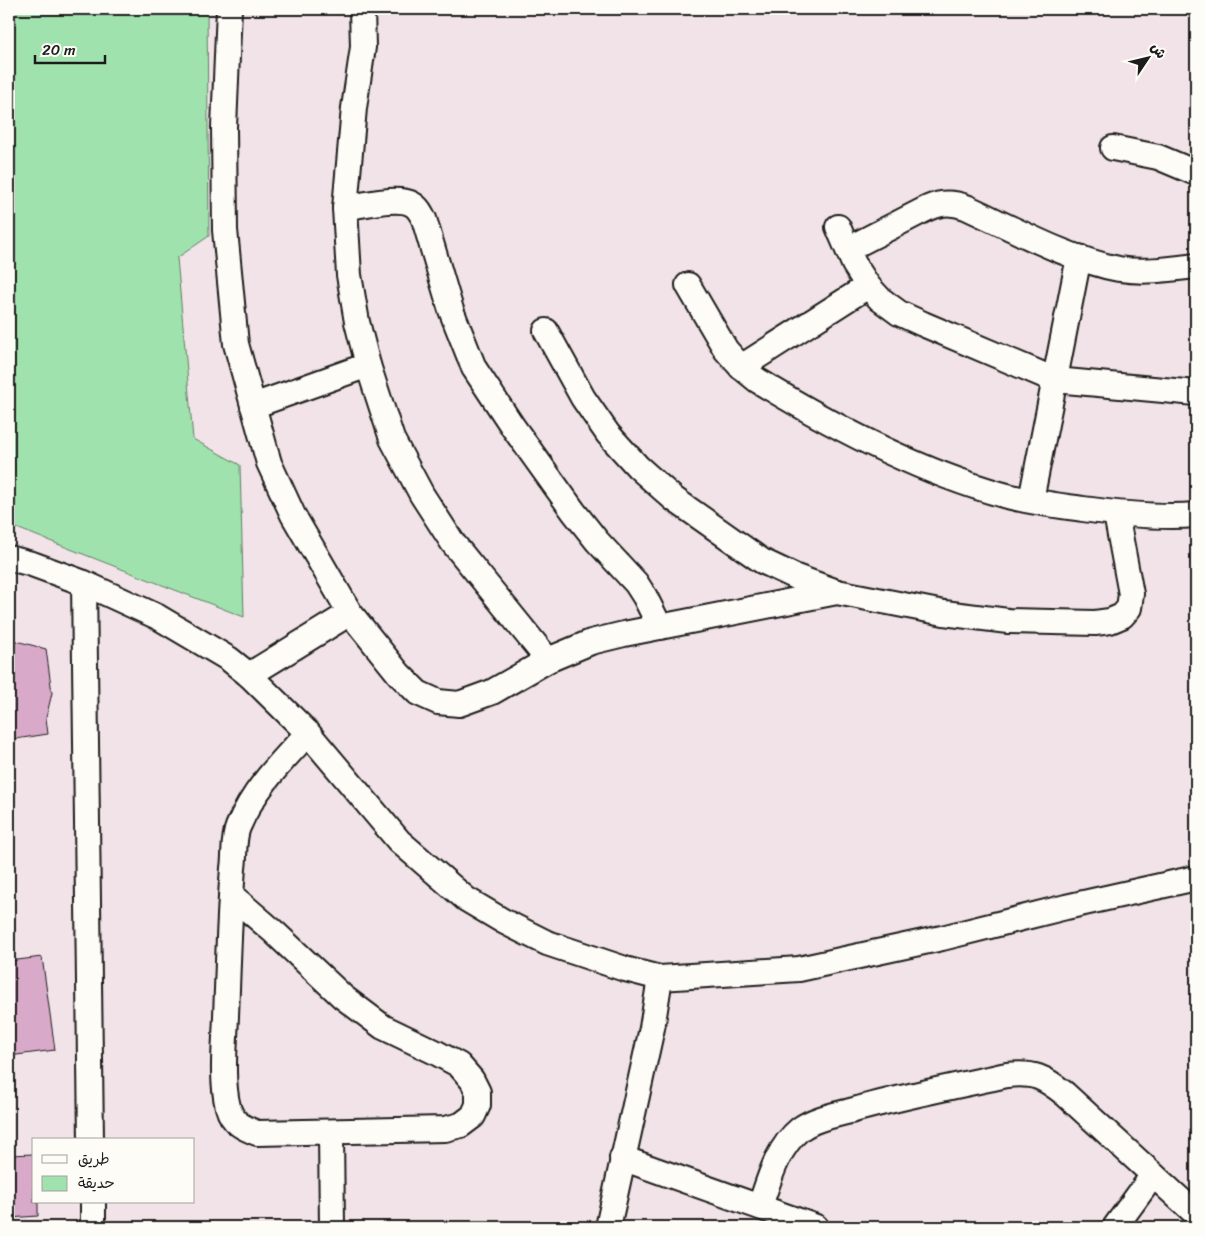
<svg xmlns="http://www.w3.org/2000/svg" width="1205" height="1236" font-family="Sriracha,'Playpen Sans Arabic',sans-serif">
<style>
.green{fill:#a0e2ad;stroke:#5e7f64}
.building{fill:#d9a9c9;stroke:#1c1c1c}
.lines{fill:none;stroke-linecap:round;stroke-linejoin:round}
.minor-casing{stroke:#1c1c1c;stroke-width:28}
.minor{stroke:#fdfcf7;stroke-width:24}
</style>
<rect width="100%" height="100%" fill="#f2e3e9"/>
<filter id="ink" filterUnits="userSpaceOnUse"><feTurbulence type="fractalNoise" baseFrequency=".02" numOctaves="2"/><feDisplacementMap in="SourceGraphic" scale="10" xChannelSelector="R" yChannelSelector="G"/><feConvolveMatrix kernelMatrix="1 2 1 2 8 2 1 2 1" color-interpolation-filters="sRGB"/></filter>
<g filter="url(#ink)">
<polygon class="green" points="9,9 207,9 209,236 177,258 193,439 240,465 244,617 9,525"/>
<g class="building">
<polygon points="9,639 46,649 52,693 46,718 48,734 9,740"/>
<polygon points="42,957 55,1050 9,1056 9,961"/>
<polygon points="34,1154 34,1202 38,1202 38,1216 9,1218 9,1155"/>
</g>
<g class="lines">
<g class="minor-casing">
<g id="minor">
<polyline points="229,9 224,127 225,230 236,344 269,463 293,515 350,613 399,674 418,693 438,702 459,704 492,692 548,660 591,642 624,634 837,592"/>
<polyline points="362,9 363,47 354,108 345,208 349,275 357,322 368,365 392,439 422,495 453,543 548,660"/>
<polyline points="1113,148 1158,157 1196,173"/>
<path d="M345,208c16,-3 53,-12 67,-4 6,3 9,9 12,15l27,91 23,58 39,59 61,85 23,29 39,42 9,14 15,30"/>
<polyline points="838,227 854,264 868,286 880,299 899,313 923,324 1055,380 1196,393"/>
<path d="M848,249l74,-38c15,-8 27,-10 44,-4 46,21 104,53 153,62 26,4 52,0 77,-3"/>
<path d="M688,285l38,65 15,17 16,13c75,46 158,90 243,114 27,8 55,11 83,15 37,5 76,9 113,6"/>
<polyline points="546,331 583,398 608,434 638,467 674,499 762,561 796,577 837,592 944,613 1008,621 1095,623 1110,621 1122,616 1129,608 1131,594 1116,514"/>
<polyline points="741,367 868,286"/>
<polyline points="253,406 368,365"/>
<polyline points="1031,500 1079,257"/>
<polyline points="9,558 32,564 84,583 158,617 229,659 249,675 308,733 399,841 466,899 503,921 547,943 625,969 660,978 799,969 942,938 1066,907 1196,878"/>
<polyline points="84,583 91,1140"/>
<polyline points="249,675 350,613"/>
<path d="M231,895l43,37 69,65 40,30 52,25 24,13 13,15 6,12v13l-5,11 -12,9 -16,4 -188,4c-13,-5 -25,-10 -29,-26 -7,-27 -3,-63 -2,-91 2,-49 3,-99 7,-148 2,-12 0,-29 5,-41 15,-37 43,-65 70,-94"/>
<polyline points="331,1132 332,1227"/>
<polyline points="622,1158 816,1227"/>
<polyline points="93,1202 93,1227"/>
<path d="M760,1206c9,-26 17,-58 40,-77 15,-11 36,-14 54,-19 50,-14 102,-24 153,-35 27,-3 37,2 58,19l131,120"/>
<polyline points="608,1227 652,1028 660,978"/>
<polyline points="1115,1227 1153,1175"/>
</g>
</g>
<use href="#minor" class="minor"/>
</g>
</g>
<rect width="1205" height="1236" fill="none" stroke="#fdfcf7" stroke-width="30"/>
<rect x="15" y="15" width="1175" height="1206" fill="none" stroke="#1c1c1c" stroke-width="2" filter="url(#ink)"/>
<rect x="32" y="1138" width="162" height="65" fill="#fdfcf7" stroke="#a3a29f"/>
<rect x="42" y="1155" width="25" height="8" fill="#fdfcf7" stroke="#a3a29f"/>
<text x="78" y="1164" font-size="15" fill="#1c1c1c">طريق</text>
<rect x="42" y="1176" width="25" height="15" fill="#a0e2ad" stroke="#a3a29f"/>
<text x="78" y="1188" font-size="15" fill="#1c1c1c">حديقة</text>
<g transform="translate(1148 58) rotate(55)" stroke="#fdfcf7" stroke-width="4" paint-order="stroke">
<path d="M0-4L9 19L0 12L-9 19Z" fill="#1c1c1c"/>
<text y="-8" font-size="14" font-weight="bold" text-anchor="middle" fill="#1c1c1c">ش</text>
</g>
<path d="M35 55v8h70v-8" fill="none" stroke="#1c1c1c" stroke-width="2.5"/>
<text x="42" y="55" font-size="15" fill="#1c1c1c" stroke="#fdfcf7" stroke-width="4" paint-order="stroke">20 m</text>
</svg>
